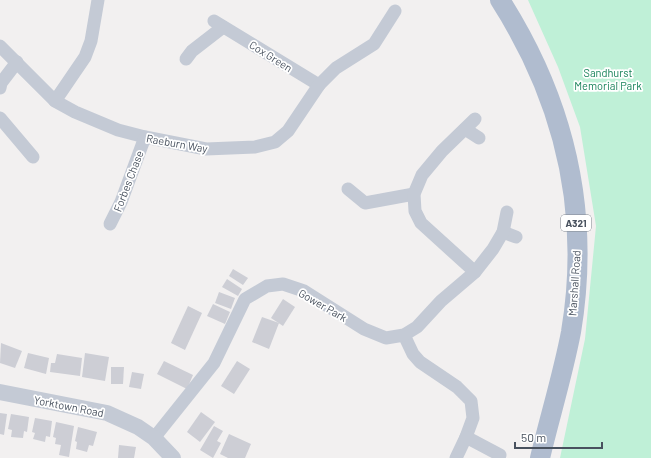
<svg xmlns="http://www.w3.org/2000/svg" width="651" height="458" font-family="Barlow,sans-serif">
<style>
.green{fill:#bff0d7}
.building{fill:#cdced5}
.lines{fill:none;stroke-linecap:round;stroke-linejoin:round}
.minor{stroke:#c4cad5;stroke-width:13}
.tertiary{stroke:#c4cad5;stroke-width:16}
.primary{stroke:#b0bccf;stroke-width:20}
.labels{text-anchor:middle;dominant-baseline:central;stroke-width:3.5;stroke-linejoin:round;paint-order:stroke}
.shield{fill:#fff;stroke:#7f858e;stroke-width:1}
.shield-label{font-size:10px;font-weight:bold;fill:#48515e}
.street-label{font-size:11px;fill:#48515e;stroke:#fff}
.park-label{font-size:11px;fill:#168158;stroke:#fff}
</style>
<rect width="100%" height="100%" fill="#f2f0f0"/>
<polygon class="green" points="528,0 651,0 651,458 560,458 585,339 596,226 580,127 558,67"/>
<g class="building">
<polygon points="233,269 248,278 243,285 229,276"/>
<polygon points="227,279 242,289 238,296 222,287"/>
<polygon points="219,292 235,298 231,309 215,303"/>
<polygon points="283,299 295,307 283,326 271,318"/>
<polygon points="213,304 230,312 225,324 207,316"/>
<polygon points="188,306 202,313 185,350 171,343"/>
<polygon points="262,317 279,323 269,349 252,342"/>
<polygon points="1,343 22,351 15,368 0,363"/>
<polygon points="28,353 49,358 46,374 24,368"/>
<polygon points="85,353 109,357 105,381 82,377"/>
<polygon points="57,354 82,358 80,376 50,372 51,363 55,363"/>
<polygon points="164,361 193,375 187,389 157,374"/>
<polygon points="237,361 250,369 234,394 221,386"/>
<polygon points="111,367 124,367 123,384 111,384"/>
<polygon points="132,372 144,374 141,389 129,387"/>
<polygon points="201,412 215,422 200,442 187,432"/>
<polygon points="0,413 7,414 4,435 0,434"/>
<polygon points="11,414 29,417 27,432 24,431 23,438 11,437 12,430 8,429"/>
<polygon points="35,418 52,421 50,437 46,436 45,442 33,439 35,433 32,432"/>
<polygon points="56,422 74,426 69,457 59,455 61,445 55,444 56,438 53,437"/>
<polygon points="214,426 223,431 217,441 221,443 213,458 200,450"/>
<polygon points="78,427 97,432 93,446 89,445 87,452 76,449 77,442 75,441"/>
<polygon points="229,434 251,444 245,458 228,458 220,454"/>
<polygon points="119,445 136,447 134,458 118,458"/>
</g>
<g class="lines">
<g class="minor">
<polyline points="214,21 319,85"/>
<polyline points="0,46 55,101 75,112 118,130 145,137 206,149 255,147 275,142 288,131 319,85 336,68 374,44 395,11"/>
<polyline points="186,59 192,51 223,27"/>
<polyline points="0,88 1,83 17,62"/>
<polyline points="55,101 85,57 91,41 98,0"/>
<polyline points="0,118 33,157"/>
<polyline points="465,129 479,138"/>
<polyline points="348,189 365,203 414,194"/>
<polyline points="110,224 121,202 145,137"/>
<polyline points="503,232 516,237"/>
<polyline points="475,272 421,223 415,211 414,194 422,175 442,151 475,119"/>
<polyline points="404,335 413,354 420,362 457,387 471,401 473,418 466,437 456,458"/>
<polyline points="466,437 500,455"/>
<polyline points="154,438 214,363 245,299 267,286 283,284 304,291 364,329 386,338 404,335 417,327 441,301 475,272 493,249 503,232 507,212"/>
</g>
<polyline class="tertiary" points="0,392 107,413 138,427 154,438 173,458"/>
<path class="primary" d="M500,0c65,102 91,212 71,332 -8,42 -21,84 -31,126"/>
</g>
<g class="labels">
<rect class="shield" x="561" y="215" width="30" height="16" rx="3"/>
<g class="shield-label">
<text x="576" y="223">A321</text>
</g>
<g class="street-label">
<text transform="translate(271 56) rotate(32)">Cox Green</text>
<text transform="translate(177 143) rotate(10)">Raeburn Way</text>
<text transform="translate(128 181) rotate(-69)">Forbes Chase</text>
<text transform="translate(574 283) rotate(-86)">Marshall Road</text>
<text transform="translate(323 305) rotate(30)">Gower Park</text>
<text transform="translate(69 406) rotate(11)">Yorktown Road</text>
</g>
<g class="park-label">
<text x="608" y="72">Sandhurst<tspan x="608" dy="13">Memorial Park</tspan></text>
</g>
</g>
<path d="M515 442v6h87v-6" fill="none" stroke="#48515e" stroke-width="2"/>
<text x="521" y="442" font-size="12" fill="#48515e" stroke="#ffffff" stroke-width="3" paint-order="stroke">50 m</text>
</svg>
